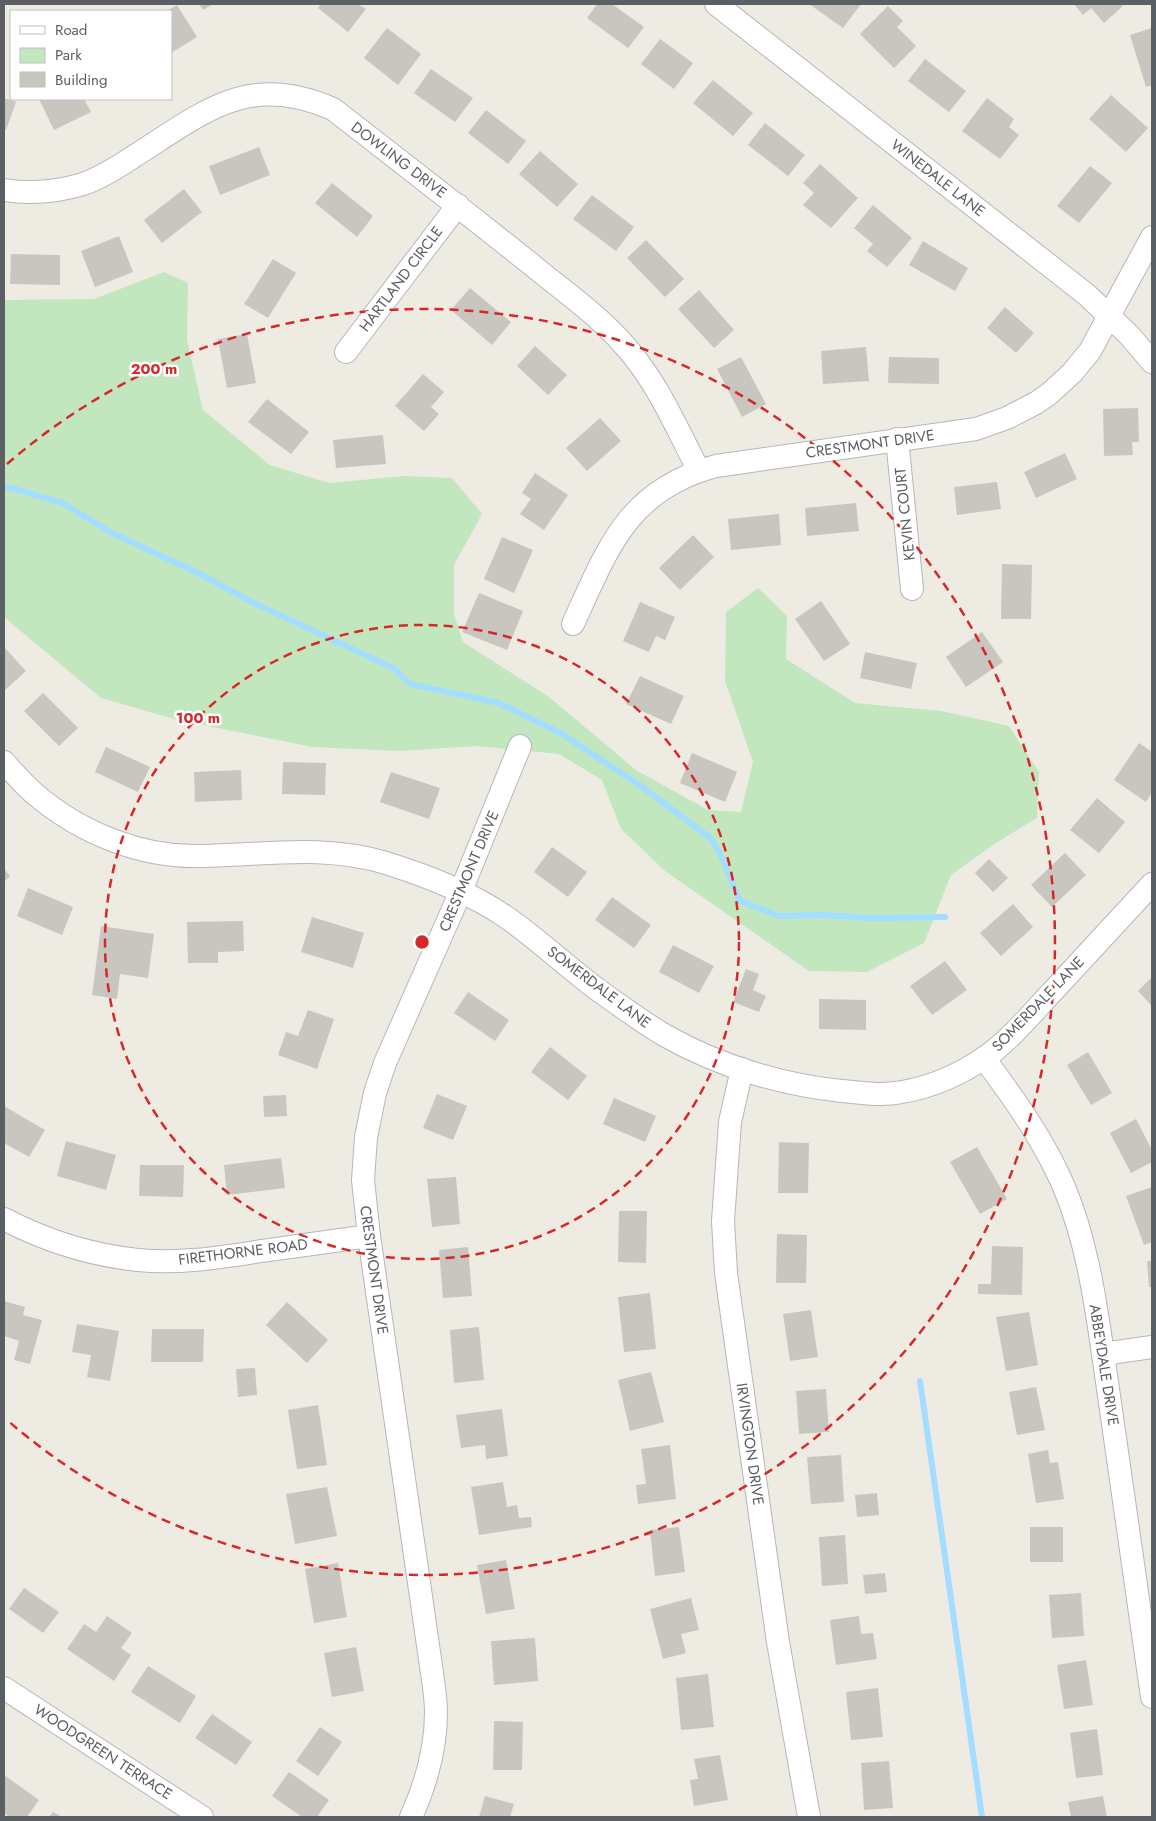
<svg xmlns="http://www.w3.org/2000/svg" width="1156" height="1821" font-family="Jost,sans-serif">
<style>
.green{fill:#c2e7bf}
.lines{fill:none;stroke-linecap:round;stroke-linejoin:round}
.stream{stroke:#a3ddff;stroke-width:6}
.building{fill:#c9c6c0}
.street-casing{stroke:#b4b7bb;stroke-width:24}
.street{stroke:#fff;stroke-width:22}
.ring{fill:none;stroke:#d62828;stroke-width:2.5;stroke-dasharray:9 6}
.labels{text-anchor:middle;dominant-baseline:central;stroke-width:5;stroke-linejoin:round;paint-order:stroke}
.street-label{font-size:15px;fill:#5b6064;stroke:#fff}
.centre{fill:#d62828;stroke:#fff;stroke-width:2.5}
.ring-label{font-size:15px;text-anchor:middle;font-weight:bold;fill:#d62828;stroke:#fff;stroke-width:5;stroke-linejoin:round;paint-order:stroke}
</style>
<rect width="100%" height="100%" fill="#eeebe3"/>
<polygon class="green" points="164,272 188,283 187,340 203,410 270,465 329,483 404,476 452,478 482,514 454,565 454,614 463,642 549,697 636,770 708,810 741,812 753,762 725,681 726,612 758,588 787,616 786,659 855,703 941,711 1009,726 1039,772 1037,818 996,843 951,875 924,943 867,972 809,971 665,871 621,829 602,780 559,754 477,746 400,751 312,747 174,719 101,698 4,617 4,300 94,299"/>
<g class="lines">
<g class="stream">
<path d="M4,486l59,17 49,30 86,40 56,30 141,66 15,15 89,19 63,31 79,52 68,51c15,18 21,44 31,64l39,15 43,-1 51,3 72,-1"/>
<polyline points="920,1381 982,1817"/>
</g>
</g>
<g class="building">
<polygon points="199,4 213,4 203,10"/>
<polygon points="321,4 358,4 366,9 348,32 318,8"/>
<polygon points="597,4 612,4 644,27 628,48 587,18"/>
<polygon points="809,4 861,4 843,28"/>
<polygon points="1074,4 1120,4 1123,6 1104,23 1091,8 1083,15"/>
<polygon points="177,5 197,37 171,53 171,11 167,11"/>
<polygon points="888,6 903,21 897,27 916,46 894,68 860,34"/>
<polygon points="387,28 421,54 398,85 364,58"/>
<polygon points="1152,28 1152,85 1146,87 1130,35"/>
<polygon points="660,39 693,63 674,89 641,64"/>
<polygon points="925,59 966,91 949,112 908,81"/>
<polygon points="431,69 473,98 455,122 414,93"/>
<polygon points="713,80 753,113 733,136 693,103"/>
<polygon points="1111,95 1148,128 1126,152 1089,119"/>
<polygon points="4,98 16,102 6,130 4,129"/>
<polygon points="987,98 1014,119 1009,127 1019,135 1000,159 962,131"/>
<polygon points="39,99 84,99 91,112 54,130"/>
<polygon points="486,110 526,141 508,164 468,133"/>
<polygon points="765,123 805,155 788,176 748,145"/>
<polygon points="259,147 270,175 220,195 209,166"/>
<polygon points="540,151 578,184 557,207 519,174"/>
<polygon points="820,164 858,198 831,228 803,205 814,193 803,183"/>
<polygon points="1090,166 1112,183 1079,223 1057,206"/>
<polygon points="332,183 373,216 357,237 315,203"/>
<polygon points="184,189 202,212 162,243 144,220"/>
<polygon points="592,195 634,227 616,251 573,219"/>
<polygon points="873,205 912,238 887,267 867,251 873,244 854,228"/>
<polygon points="119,236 133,272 95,287 81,251"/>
<polygon points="646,240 684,279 665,297 627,258"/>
<polygon points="923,241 968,268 955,291 909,265"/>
<polygon points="11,254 60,255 60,285 10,284"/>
<polygon points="273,259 296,273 268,318 244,304"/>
<polygon points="470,288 511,322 492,345 451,310"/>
<polygon points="699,290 734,330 714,348 678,309"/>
<polygon points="1005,307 1034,333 1016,353 987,328"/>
<polygon points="247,334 256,383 227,388 218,339"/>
<polygon points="535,346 567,375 548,395 517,366"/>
<polygon points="866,347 869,381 823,384 821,351"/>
<polygon points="741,357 766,404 742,417 717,369"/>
<polygon points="889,357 939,358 939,384 888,383"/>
<polygon points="423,374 444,392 431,407 439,414 424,431 395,406"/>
<polygon points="267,399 309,432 291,454 248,422"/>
<polygon points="1138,408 1139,442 1132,442 1133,455 1104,456 1103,409"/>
<polygon points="600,418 621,441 587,471 566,448"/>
<polygon points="383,435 386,464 336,468 333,440"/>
<polygon points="1065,453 1077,479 1036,498 1024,472"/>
<polygon points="535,473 568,495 544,530 520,514 531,499 522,493"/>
<polygon points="997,482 1001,509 957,515 954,487"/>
<polygon points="856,503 859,531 807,536 805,508"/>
<polygon points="779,514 781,545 731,550 728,519"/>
<polygon points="693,535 714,557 680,590 659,568"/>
<polygon points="502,537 533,550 514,593 484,579"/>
<polygon points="1002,564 1032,565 1031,619 1001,619"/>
<polygon points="479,593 523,611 507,650 462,632"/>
<polygon points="821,601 850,644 824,661 795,619"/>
<polygon points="640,602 675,617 665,640 656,636 649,652 623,641"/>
<polygon points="982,632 1003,662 966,687 946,657"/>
<polygon points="4,647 26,671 4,691"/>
<polygon points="865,652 917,663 911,689 860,678"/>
<polygon points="640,676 684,696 671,724 626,704"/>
<polygon points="43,693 78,728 59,746 24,711"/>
<polygon points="1139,743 1152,752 1152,792 1146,802 1114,780"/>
<polygon points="106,747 150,767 138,792 95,772"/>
<polygon points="692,753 737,772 725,802 680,783"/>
<polygon points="283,762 326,763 325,795 282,794"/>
<polygon points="241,770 242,800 195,802 194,772"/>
<polygon points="391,772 440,788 429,819 380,802"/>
<polygon points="1097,798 1125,822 1099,853 1070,830"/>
<polygon points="552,847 587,872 568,897 534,872"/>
<polygon points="1065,853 1086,875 1052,907 1031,885"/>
<polygon points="989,859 1008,878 993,892 975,873"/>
<polygon points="4,869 10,876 4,882"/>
<polygon points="28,888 73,907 62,935 17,916"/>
<polygon points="612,897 651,925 634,948 595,920"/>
<polygon points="1013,904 1033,927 1001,956 980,933"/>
<polygon points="312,917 364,933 353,968 301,952"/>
<polygon points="243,921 244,951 218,952 218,963 188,963 187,922"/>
<polygon points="101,926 154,934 148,978 120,974 117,999 92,995"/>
<polygon points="673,945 714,966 699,993 659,972"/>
<polygon points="945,961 967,990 932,1015 910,986"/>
<polygon points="746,969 759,974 753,990 766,996 759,1012 733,1002"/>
<polygon points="1152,977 1152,1006 1138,991"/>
<polygon points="468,992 509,1020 495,1041 454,1013"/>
<polygon points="819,999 866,1000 866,1030 819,1029"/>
<polygon points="308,1010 334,1019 317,1069 278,1055 286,1032 298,1036"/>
<polygon points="550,1047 587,1076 568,1100 531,1072"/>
<polygon points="1088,1052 1112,1093 1091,1105 1067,1065"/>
<polygon points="437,1094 467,1106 453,1140 423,1128"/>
<polygon points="286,1095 287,1116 264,1117 263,1096"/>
<polygon points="614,1098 656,1116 645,1142 603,1124"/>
<polygon points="4,1106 45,1130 29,1157 4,1143"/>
<polygon points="1136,1119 1152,1150 1152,1162 1131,1173 1110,1133"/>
<polygon points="66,1141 116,1155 106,1190 57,1176"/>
<polygon points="779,1142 809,1143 808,1193 778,1193"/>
<polygon points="977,1147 1007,1199 980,1214 950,1162"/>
<polygon points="281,1158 285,1188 227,1195 224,1165"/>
<polygon points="140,1165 184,1165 183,1197 139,1196"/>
<polygon points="456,1177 460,1224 432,1227 427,1179"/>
<polygon points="1152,1187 1152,1242 1144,1245 1126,1196"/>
<polygon points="619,1211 647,1211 646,1263 618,1262"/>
<polygon points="777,1234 807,1235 806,1283 776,1283"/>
<polygon points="992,1246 1023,1247 1022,1295 978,1294 978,1284 991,1284"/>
<polygon points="468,1247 472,1296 443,1298 439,1250"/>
<polygon points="1147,1261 1152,1261 1152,1287 1149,1287"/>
<polygon points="650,1293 656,1349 624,1352 618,1297"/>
<polygon points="4,1301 25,1307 23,1315 42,1320 30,1364 14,1360 19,1341 4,1336"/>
<polygon points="287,1302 328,1340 307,1363 266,1325"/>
<polygon points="811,1310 818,1357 790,1361 783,1314"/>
<polygon points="1029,1312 1038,1365 1006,1371 996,1317"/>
<polygon points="77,1324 119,1331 110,1381 87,1377 91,1355 72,1352"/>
<polygon points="479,1327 484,1380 454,1383 450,1330"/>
<polygon points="152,1329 204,1329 203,1362 151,1362"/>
<polygon points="255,1368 257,1395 238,1397 236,1369"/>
<polygon points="651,1372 664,1422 630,1431 618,1380"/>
<polygon points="1036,1387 1045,1430 1017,1435 1009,1392"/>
<polygon points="826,1389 829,1432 799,1434 796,1391"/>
<polygon points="318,1405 327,1465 297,1469 288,1410"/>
<polygon points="502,1409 508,1456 486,1459 485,1445 461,1448 456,1415"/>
<polygon points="670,1445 676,1499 638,1504 636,1485 646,1484 641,1449"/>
<polygon points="1048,1450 1050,1463 1058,1462 1064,1499 1036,1503 1028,1454"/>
<polygon points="841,1455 844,1502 811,1504 807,1457"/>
<polygon points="503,1482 507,1507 517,1505 519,1518 531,1517 532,1527 479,1535 471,1487"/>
<polygon points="327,1487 337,1536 295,1544 286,1494"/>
<polygon points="877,1493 879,1515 857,1517 855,1495"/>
<polygon points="679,1527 685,1572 655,1576 650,1530"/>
<rect x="1030" y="1527" width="33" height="35"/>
<polygon points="845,1535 848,1584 822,1586 819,1537"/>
<polygon points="506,1560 515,1609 486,1614 477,1565"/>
<polygon points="338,1563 347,1617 314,1623 305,1569"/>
<polygon points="885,1573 887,1592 865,1594 863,1575"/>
<polygon points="24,1588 59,1612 43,1633 9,1609"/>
<polygon points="1081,1593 1084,1636 1052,1638 1049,1595"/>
<polygon points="691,1598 699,1630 681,1634 686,1653 663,1659 650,1609"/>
<polygon points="107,1616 132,1633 121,1648 131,1655 114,1681 67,1649 84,1624 96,1632"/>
<polygon points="859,1616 861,1634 873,1633 877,1659 836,1665 830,1620"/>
<polygon points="535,1638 538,1681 494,1685 491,1641"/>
<polygon points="356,1647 364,1691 332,1697 324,1653"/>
<polygon points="1086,1660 1093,1705 1064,1709 1057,1665"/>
<polygon points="148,1666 196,1696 180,1723 131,1692"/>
<polygon points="708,1674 714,1727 681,1730 676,1678"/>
<polygon points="878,1688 883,1737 851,1740 846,1692"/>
<polygon points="212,1714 252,1742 236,1765 195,1738"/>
<polygon points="494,1721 523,1722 522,1770 493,1770"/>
<polygon points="320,1727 342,1742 318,1776 296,1761"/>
<polygon points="1097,1729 1103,1775 1076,1778 1070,1733"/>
<polygon points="720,1755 728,1800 694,1806 690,1780 698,1779 694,1759"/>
<polygon points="889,1761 893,1808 864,1810 861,1763"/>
<polygon points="289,1772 329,1800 317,1817 302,1817 272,1796"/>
<polygon points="4,1775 39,1800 27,1817 9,1817 4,1813"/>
<polygon points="485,1796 514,1804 510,1817 479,1817"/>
<polygon points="1103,1796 1107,1817 1071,1817 1068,1802"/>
<polygon points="53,1812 62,1817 49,1817"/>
</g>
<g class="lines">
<g class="street-casing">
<g id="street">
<polyline points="716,4 1087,295 1129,335 1152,362"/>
<path d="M4,190c26,4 53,2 79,-6 18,-6 35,-17 50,-27 70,-44 114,-86 200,-48 67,52 133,103 199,156 34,28 72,54 99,88 29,35 47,78 68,118"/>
<polyline points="346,352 458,205"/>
<polyline points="897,439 912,589"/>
<path d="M573,624c35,-76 54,-134 143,-158l260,-37 31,-11 29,-15 13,-9 23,-21 18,-22 62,-114"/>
<path d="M4,762c10,11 21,24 32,33 45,38 106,63 165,61 62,-1 124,-12 185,7 41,13 84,29 120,54 35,24 65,54 99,78 20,14 40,29 61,41 53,30 116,49 176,55 20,2 40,5 60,1 30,-5 59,-18 85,-36 24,-17 45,-43 66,-65 33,-36 66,-71 99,-107"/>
<path d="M984,1058c30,41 60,82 80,129 22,52 31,111 39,167l49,343"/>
<polyline points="742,1069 730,1122 723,1221 726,1273 778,1642 809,1817"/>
<path d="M4,1219c42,22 86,36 134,41 39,4 79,-2 117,-8 38,-5 76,-11 114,-16"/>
<polyline points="1103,1354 1152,1347"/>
<polyline points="4,1688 202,1817"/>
<path d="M411,1817c15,-33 25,-68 25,-105 0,-13 -2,-26 -4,-39l-63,-437 -6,-56 3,-43 9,-44 10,-30 76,-172 59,-145"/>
</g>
</g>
<use href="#street" class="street"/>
</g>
<g class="ring">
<circle cx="422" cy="942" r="317"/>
<path d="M7 464A633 633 0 1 1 7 1420"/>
</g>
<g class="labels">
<g class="street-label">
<text transform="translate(399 160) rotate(37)">DOWLING DRIVE</text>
<text transform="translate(938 178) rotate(38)">WINEDALE LANE</text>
<text transform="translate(401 279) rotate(-53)">HARTLAND CIRCLE</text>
<text transform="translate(870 444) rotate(-8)">CRESTMONT DRIVE</text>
<text transform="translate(905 514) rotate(-96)">KEVIN COURT</text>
<text transform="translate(469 871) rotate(-67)">CRESTMONT DRIVE</text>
<text transform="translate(599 987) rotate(37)">SOMERDALE LANE</text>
<text transform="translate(1038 1004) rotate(-46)">SOMERDALE LANE</text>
<text transform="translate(243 1252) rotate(-7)">FIRETHORNE ROAD</text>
<text transform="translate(374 1270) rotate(82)">CRESTMONT DRIVE</text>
<text transform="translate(1104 1365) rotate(81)">ABBEYDALE DRIVE</text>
<text transform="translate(750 1444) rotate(82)">IRVINGTON DRIVE</text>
<text transform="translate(103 1752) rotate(33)">WOODGREEN TERRACE</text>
</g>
</g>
<circle cx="422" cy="942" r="8" class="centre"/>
<g class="ring-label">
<text x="154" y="374">200 m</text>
<text x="198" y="723">100 m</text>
</g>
<rect width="1156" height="1821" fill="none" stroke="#5b6064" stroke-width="10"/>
<rect x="10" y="10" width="162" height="90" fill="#ffffff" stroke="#bdbfc1"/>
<rect x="20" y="26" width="25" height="8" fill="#ffffff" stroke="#bdbfc1"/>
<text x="55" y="35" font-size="15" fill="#5b6064">Road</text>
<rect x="20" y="48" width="25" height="15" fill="#c2e7bf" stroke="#bdbfc1"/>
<text x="55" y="60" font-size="15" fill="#5b6064">Park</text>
<rect x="20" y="72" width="25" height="15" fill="#c9c6c0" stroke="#bdbfc1"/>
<text x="55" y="85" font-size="15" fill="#5b6064">Building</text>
</svg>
